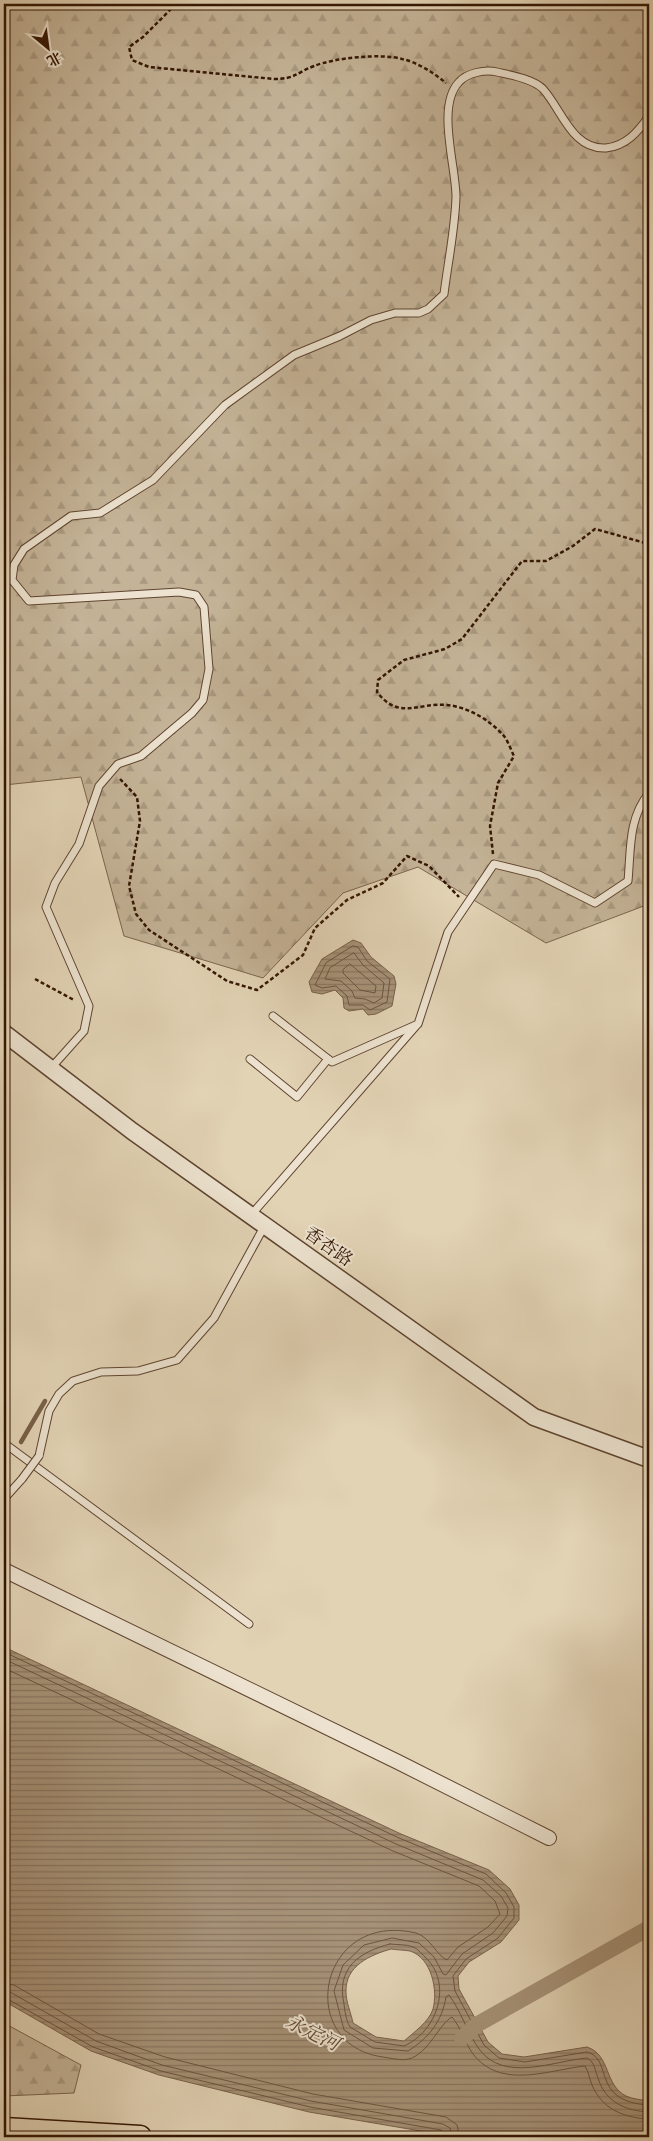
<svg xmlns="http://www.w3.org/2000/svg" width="653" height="2141" font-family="'Gentium Book Plus','Noto Serif SC',serif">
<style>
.forest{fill:url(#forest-firs);stroke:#7c644d}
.water{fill:url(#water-rules);stroke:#786049;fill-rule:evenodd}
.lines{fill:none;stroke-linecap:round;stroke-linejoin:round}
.shore{stroke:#6c543e;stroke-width:1}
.stream{stroke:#786049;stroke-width:4.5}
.canal{stroke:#a69278;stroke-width:16}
.service-casing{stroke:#5f4430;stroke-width:9}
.minor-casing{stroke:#5f4430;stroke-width:16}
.tertiary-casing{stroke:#5f4430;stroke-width:19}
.trunk-casing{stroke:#331503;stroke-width:25}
.path{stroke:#331503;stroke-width:2.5;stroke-dasharray:4 2.5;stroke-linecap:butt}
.service{stroke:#ece2cf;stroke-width:7}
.minor{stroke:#ece2cf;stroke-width:14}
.tertiary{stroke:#ece2cf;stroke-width:16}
.trunk{stroke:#e2d3b5;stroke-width:22}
.service-bridge-casing{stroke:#5f4430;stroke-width:9;stroke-linecap:butt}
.service-bridge{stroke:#ece2cf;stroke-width:7}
.labels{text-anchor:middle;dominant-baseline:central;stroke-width:4;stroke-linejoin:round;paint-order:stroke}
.street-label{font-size:18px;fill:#331503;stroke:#ece2cf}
.water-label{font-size:19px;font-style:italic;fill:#614732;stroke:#ece2cf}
</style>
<defs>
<pattern id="forest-firs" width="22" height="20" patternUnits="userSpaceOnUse" patternTransform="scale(1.25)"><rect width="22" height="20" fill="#c4b397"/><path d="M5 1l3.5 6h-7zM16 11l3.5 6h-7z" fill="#a99980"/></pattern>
<pattern id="water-rules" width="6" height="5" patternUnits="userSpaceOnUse" patternTransform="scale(1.25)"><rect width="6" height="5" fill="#a69278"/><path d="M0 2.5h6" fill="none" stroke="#887660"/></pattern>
</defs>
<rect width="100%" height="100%" fill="#e2d3b5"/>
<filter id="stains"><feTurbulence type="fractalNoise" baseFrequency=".004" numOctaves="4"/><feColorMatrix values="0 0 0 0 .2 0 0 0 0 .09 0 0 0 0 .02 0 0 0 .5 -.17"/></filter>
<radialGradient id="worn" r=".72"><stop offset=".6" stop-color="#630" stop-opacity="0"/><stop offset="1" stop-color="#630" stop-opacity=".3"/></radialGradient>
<g class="forest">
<polygon points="4,4 649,4 649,904 546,943 418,867 343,893 263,978 124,936 81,777 4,785"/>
<polygon points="4,2023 81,2065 74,2093 4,2096"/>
</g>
<g class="water">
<polygon points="353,940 361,943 371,957 394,976 396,984 392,1006 376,1014 368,1015 363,1009 349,1011 344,1008 343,998 335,990 322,994 312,992 309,982 322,959"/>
<path d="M4,1647l397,187 88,36 21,19 9,16v15l-18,22 -32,20 -11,14 1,13 29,53 14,12 22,3 63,-10c24,8 17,38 39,49 7,3 16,4 23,5v36h-193l-147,-25 -150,-37 -68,-24 -87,-50zM391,1949c6,1 14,1 19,2 22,7 28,40 23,58 -4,13 -20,24 -29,32l-28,-4 -23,-14c-2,-10 -7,-21 -7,-31 -1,-26 24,-37 45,-43z"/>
</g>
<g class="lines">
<g class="shore">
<polygon points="353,946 358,947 367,961 390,979 387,1002 370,1010 363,1005 349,1005 347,996 336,986 322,988 315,985 326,963"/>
<polygon points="354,953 363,965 384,983 382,998 374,1003 365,999 355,998 352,991 341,981 325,979 330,968"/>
<polygon points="350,964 376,986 375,993 360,990 343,973 343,970"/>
<path d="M4,1652l395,186 87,36 20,19 8,14v11l-16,20 -32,21 -13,17 2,15 29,54 15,13 26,4 62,-10c27,7 3,50 62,53"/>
<path d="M4,1659l392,185 87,36 18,16 7,12 -1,8 -14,17 -31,21 -16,21 -3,-1 -9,-17 -15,-14 -27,-5 -28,7 -21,20 -9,26 10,39 29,18 35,3c21,-13 34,-30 38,-54l3,-2c12,16 18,37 30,54 25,34 74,12 108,9 8,4 8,13 11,20 7,24 28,33 51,34"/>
<path d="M4,1668l389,183 86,35 16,15 5,13 -12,13 -30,20 -11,13c-10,-4 -17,-23 -31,-27 -98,-23 -122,112 -33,124 8,1 18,4 26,2 20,-6 30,-35 43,-42 9,11 13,26 21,37 28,36 75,16 112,12 4,6 4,12 7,19 10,24 32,33 57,34"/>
<path d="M390,1944c7,1 16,0 23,3 4,1 8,6 12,10 28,26 13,74 -21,89l-29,-4 -25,-15c-4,-7 -5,-15 -6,-23 -8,-36 15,-52 46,-60z"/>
<polyline points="4,1983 14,1985 99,2034 165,2057 313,2094 446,2117 457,2125 460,2137"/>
<polyline points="4,1991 10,1992 96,2041 162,2065 311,2101 443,2124 450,2128 452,2137"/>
<polyline points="4,1997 93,2047 161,2071 310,2107 441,2130 445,2133 446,2137"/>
</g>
<polyline class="stream" points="21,1442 45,1401"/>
<polyline class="canal" points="462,2038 478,2024 649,1928"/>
<g class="service-casing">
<g id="service">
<path d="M273,1016l59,46 86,-38 30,-92 46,-68 45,11 56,28 33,-22c3,-32 0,-62 21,-88"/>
<polyline points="250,1059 297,1097 328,1059"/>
<path d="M51,1068l33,-37 5,-25 -43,-99 9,-24 24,-39 20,-58 19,-22 23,-8 51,-43 11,-13 6,-31 -5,-62 -8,-12 -17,-3 -150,9 -17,-21 2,-15 10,-16 47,-33 29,-3 53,-33 72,-75 69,-50 46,-19 31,-16 24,-7h24l9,-4 16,-15c4,-32 11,-65 12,-97 0,-31 -20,-91 3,-115 8,-9 26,-13 38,-10 13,3 36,7 46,17 19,21 29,61 63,59 20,-2 32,-16 43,-32"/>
<polyline points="251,1215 416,1026"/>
<polyline points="4,1443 249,1624"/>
<polyline points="39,1456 49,1411 59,1394 73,1381 101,1372 138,1371 177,1360 214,1318 265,1225"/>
<polyline points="4,1499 22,1479"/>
</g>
</g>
<g class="minor-casing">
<polyline id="minor" points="4,1570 398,1762 549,1838"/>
</g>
<g class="tertiary-casing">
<polyline id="tertiary" points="4,1033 132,1131 534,1417 649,1459"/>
</g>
<g class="trunk-casing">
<polyline id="trunk" points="4,2129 140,2137"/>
</g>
<g class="path">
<path d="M176,4l-33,33 -14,10 3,13 17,7 125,12c21,0 22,-6 40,-13 20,-8 67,-13 88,-7 15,3 32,14 44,24"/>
<polyline points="120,779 137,797 140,821 129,886 136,914 149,930 227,981 257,990 303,955 315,928 347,900 383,883 407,856 429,866 459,897"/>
<path d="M493,854l-3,-28 8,-43 16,-27c-3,-6 -6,-15 -10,-20 -14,-16 -36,-29 -57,-31 -28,-3 -48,16 -70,-13l1,-12 26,-20 41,-11 17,-10 60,-78h24l27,-15 22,-17 54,15"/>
<polyline points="35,979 74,1000"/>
</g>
<use href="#service" class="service"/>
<use href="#minor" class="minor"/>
<use href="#tertiary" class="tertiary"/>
<use href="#trunk" class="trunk"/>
<g class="service-bridge-casing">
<polyline id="service-bridge" points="22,1479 39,1456"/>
</g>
<use href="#service-bridge" class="service-bridge"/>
</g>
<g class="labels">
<g class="street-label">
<text transform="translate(329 1246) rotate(35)">香杏路</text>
</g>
<g class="water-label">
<text transform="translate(313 2032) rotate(26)">永定河</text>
</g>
</g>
<rect width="653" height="2141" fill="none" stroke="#e2d3b5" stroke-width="20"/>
<rect x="5" y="5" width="643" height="2131" fill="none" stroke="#331503" stroke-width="2.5"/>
<rect x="10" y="10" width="633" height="2121" fill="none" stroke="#331503"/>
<g transform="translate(48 48) rotate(151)" stroke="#ece2cf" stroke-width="4" paint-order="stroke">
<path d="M0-4L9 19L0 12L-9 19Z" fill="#331503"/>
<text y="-8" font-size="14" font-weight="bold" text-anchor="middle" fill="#331503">北</text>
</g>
<rect width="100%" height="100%" filter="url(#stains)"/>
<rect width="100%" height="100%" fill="url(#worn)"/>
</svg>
